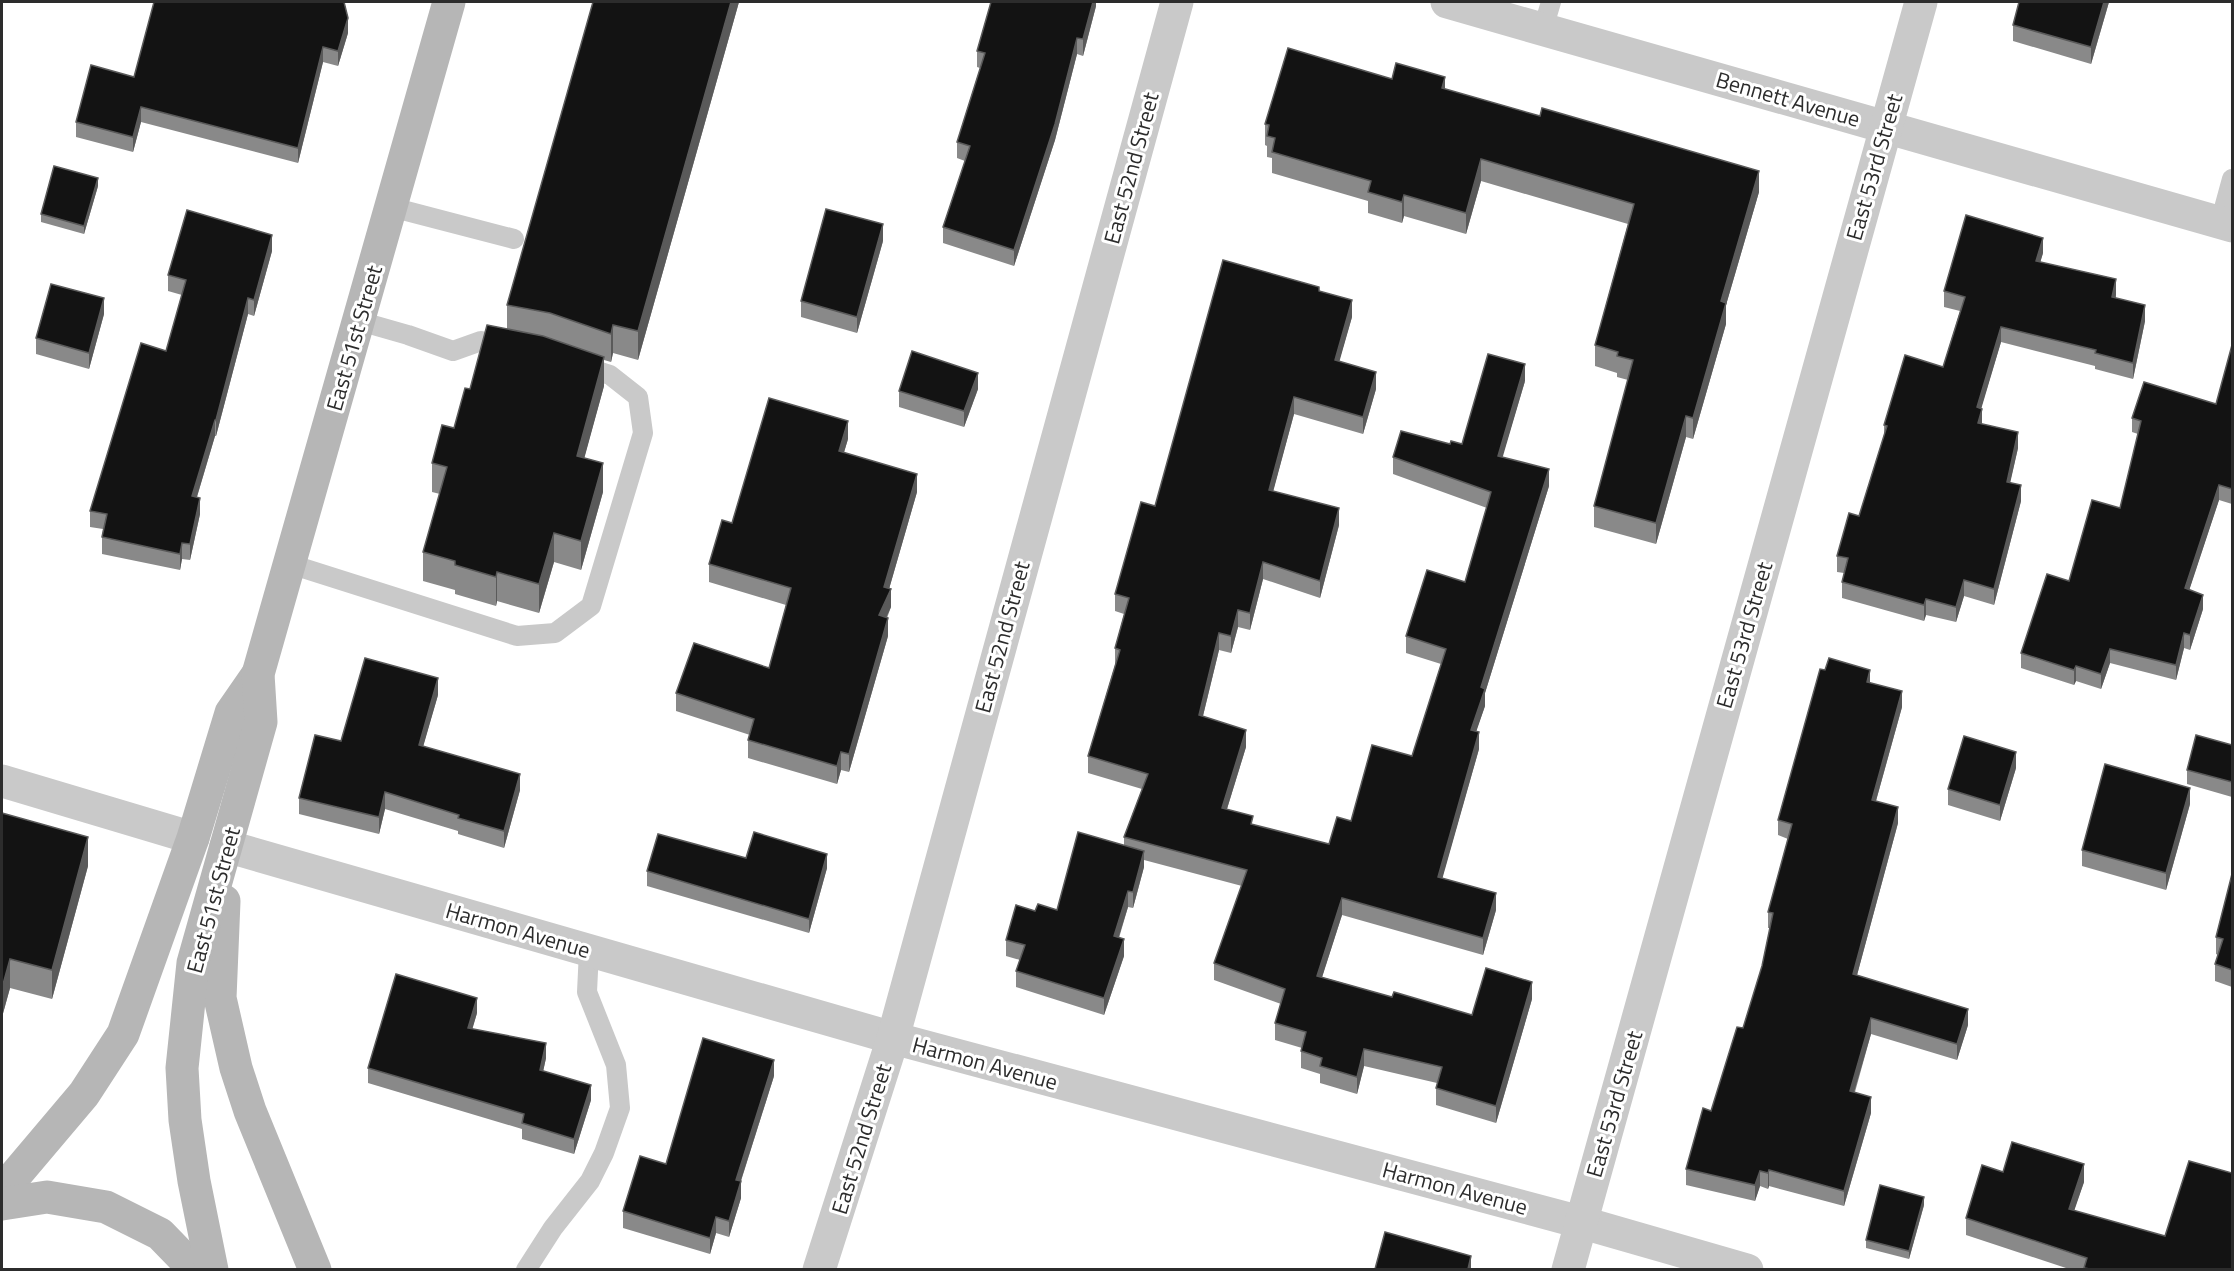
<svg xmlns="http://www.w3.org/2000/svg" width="2234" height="1271" font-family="'Titillium Web',sans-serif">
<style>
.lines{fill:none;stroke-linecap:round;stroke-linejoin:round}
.lane{stroke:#c9c9c9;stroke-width:20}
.street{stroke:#c9c9c9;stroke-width:33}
.secondary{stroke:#b6b6b6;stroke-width:33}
.wall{fill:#898989}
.shaded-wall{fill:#5a5a5a}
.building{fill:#131313;stroke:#5a5a5a;stroke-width:1.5}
.labels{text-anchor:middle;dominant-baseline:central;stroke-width:6;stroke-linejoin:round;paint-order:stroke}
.street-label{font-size:22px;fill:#2c2c2c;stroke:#fff}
</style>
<rect width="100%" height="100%" fill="#fff"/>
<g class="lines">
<g class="lane">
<polyline points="1543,29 1551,2"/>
<polyline points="391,207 514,239"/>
<polyline points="2220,223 2232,179"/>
<polyline points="359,321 408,335 453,351 481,341 507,346"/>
<polyline points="290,564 517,636 555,633 591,606 643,433 638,397 610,375 579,365"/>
<polyline points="526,1270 553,1228 590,1181 604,1153 620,1108 616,1065 587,992 589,951"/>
</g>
<g class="street">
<polyline points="1447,2 2232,226"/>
<polyline points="2,781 193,838"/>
<polyline points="226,846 893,1038 1580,1222 1747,1270"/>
<polyline points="819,1270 893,1038 1177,2"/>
<polyline points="1568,1270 1921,2"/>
</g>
<g class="secondary">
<polyline points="224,901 220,998 236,1068 250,1111 315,1270"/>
<polyline points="2,1191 84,1094 123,1034 193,838 231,713 258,674"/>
<polyline points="2,1204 47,1197 106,1207 160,1234 195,1270"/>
<polyline points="212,1270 194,1181 185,1120 182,1068 193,963 261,722 258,674 449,2"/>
</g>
</g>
<g class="wall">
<polygon points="593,2 739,2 638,360 613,353 611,362 604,360 604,386 584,458 603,492 581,570 554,562 539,613 497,601 496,606 455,594 455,590 423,581 423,552 440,494 432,492 432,463 454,428 470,389 507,329 507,305"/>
<polygon points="1096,2 1096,6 1083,56 1077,54 1055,140 1014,266 943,243 943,227 965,161 957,158 957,142 980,68 977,67 977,51"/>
<polygon points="2019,2 2109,2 2091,64 2013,41 2013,25"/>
<polygon points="348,33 338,66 323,62 298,163 141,122 133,152 76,137 76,122 134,77"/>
<polygon points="1392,79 1445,89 1759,192 1726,305 1726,324 1693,439 1686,437 1656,544 1594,527 1594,506 1628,380 1617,377 1617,373 1595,366 1595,345 1628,224 1481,181 1466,234 1404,216 1402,223 1368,213 1368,201 1272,173 1272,158 1267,157 1267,146 1265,145 1265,124"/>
<polygon points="98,186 84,234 41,222 41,214"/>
<polygon points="883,241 857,333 801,317 801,301"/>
<polygon points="272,251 254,316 248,314 216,436 215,436 197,497 200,514 190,560 182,559 180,570 102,554 102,537 103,529 90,527 90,511 166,351 182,295 168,291 168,275"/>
<polygon points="2043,253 2040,262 2116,295 2116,298 2145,321 2133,379 2095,369 2095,366 2001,342 1981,408 1982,424 2018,448 2010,482 2021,501 1994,605 1964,596 1956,622 1926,615 1924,621 1842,598 1842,582 1844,573 1837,572 1837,556 1859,516 1884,435 1884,425 1943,367 1960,311 1944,307 1944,291"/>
<polygon points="1319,291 1352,317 1339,361 1376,389 1363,434 1294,414 1273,491 1339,525 1320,598 1263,579 1250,630 1238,627 1231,653 1219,650 1203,716 1246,747 1227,809 1253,825 1329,844 1412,756 1441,664 1406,653 1406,636 1465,582 1487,508 1393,474 1393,457 1450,444 1462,444 1525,381 1502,457 1549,486 1485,693 1485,706 1476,731 1479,749 1442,878 1496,910 1483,955 1342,915 1322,977 1392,997 1472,1015 1532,999 1496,1123 1436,1105 1436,1088 1437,1083 1364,1066 1357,1094 1320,1083 1320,1074 1301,1068 1301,1051 1302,1048 1275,1040 1275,1023 1281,1004 1214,980 1214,963 1242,886 1144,860 1144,867 1133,908 1128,907 1119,938 1124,956 1104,1015 1016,987 1016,971 1020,960 1006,956 1006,940 1035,911 1057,910 1124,845 1124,837 1142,789 1088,773 1088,756 1115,665 1115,648 1124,614 1115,611 1115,594 1155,506"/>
<polygon points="104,314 89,369 36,354 36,338"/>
<polygon points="2232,345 2232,504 2219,500 2189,590 2203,609 2190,650 2184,648 2176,680 2110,663 2101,689 2076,681 2074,685 2021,668 2021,653 2069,581 2120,508 2138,434 2132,432 2132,418 2216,404"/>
<polygon points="978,389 964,427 899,407 899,391"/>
<polygon points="848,439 844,452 917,492 889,589 891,607 887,618 888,636 849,772 841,770 837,784 748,758 748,740 750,735 676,711 676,693 769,668 786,605 709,582 709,564 732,523"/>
<polygon points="1870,683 1902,707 1876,801 1898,823 1857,975 1968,1025 1957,1060 1871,1034 1855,1092 1871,1113 1844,1206 1769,1186 1768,1189 1760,1186 1755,1201 1686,1185 1686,1169 1711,1111 1743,1028 1762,966 1770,928 1768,928 1768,912 1788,839 1778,835 1778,820"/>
<polygon points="438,695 423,746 520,790 504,848 458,834 458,831 385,809 379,834 299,814 299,798 341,741"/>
<polygon points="2232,742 2232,797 2187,784 2187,770 2232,745"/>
<polygon points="2016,768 2000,821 1948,805 1948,789"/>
<polygon points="2190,804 2166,890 2082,866 2082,850"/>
<polygon points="2,813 88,866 52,999 10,988 2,1017"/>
<polygon points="827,868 809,933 647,886 647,871"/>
<polygon points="2232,874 2232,987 2215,981 2215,964 2218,955 2216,954 2216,937"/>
<polygon points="477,1013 472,1029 546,1058 543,1071 591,1100 574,1154 522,1139 522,1129 368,1083 368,1068"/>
<polygon points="774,1076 741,1181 741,1198 729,1237 716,1233 710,1254 623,1228 623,1211 666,1164"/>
<polygon points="2003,1172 2084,1182 2074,1210 2232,1269 2069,1269 1966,1235 1966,1218"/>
<polygon points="1924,1205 1909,1259 1866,1248 1866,1240"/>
</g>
<g class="shaded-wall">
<polygon points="731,2 739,2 638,360 638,331"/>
<polygon points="1093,2 1096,2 1096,6 1083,56 1083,39"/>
<polygon points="2104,2 2109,2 2091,64 2091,47"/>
<polygon points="348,18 348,33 338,66 338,51"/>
<polygon points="1077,38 1077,54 1055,140 1014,266 1014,250"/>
<polygon points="323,47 323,62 298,163 298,148"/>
<polygon points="1445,77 1445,98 1442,88"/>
<polygon points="141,107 141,122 133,152 133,137"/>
<polygon points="1481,159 1481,181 1466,234 1466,213"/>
<polygon points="1759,171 1759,192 1726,305 1726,324 1693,439 1693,418 1721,301"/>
<polygon points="98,178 98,186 84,234 84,226"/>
<polygon points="1404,195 1404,216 1402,223 1402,202"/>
<polygon points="883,224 883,241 857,333 857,317"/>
<polygon points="272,235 272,251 254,316 254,300"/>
<polygon points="2043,238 2043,253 2036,277 2036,261"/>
<polygon points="2116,279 2116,295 2112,313 2112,297"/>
<polygon points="104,298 104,314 89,369 89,353"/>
<polygon points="248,298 248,314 216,436 216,420"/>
<polygon points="1352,300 1352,317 1335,377 1335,360"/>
<polygon points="2145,305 2145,321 2133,379 2133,363"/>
<polygon points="613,325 613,353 611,362 611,334"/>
<polygon points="2001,327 2001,342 1977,423 1977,407"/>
<polygon points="604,357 604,386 577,485 577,456"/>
<polygon points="1525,364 1525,381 1498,473 1498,456"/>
<polygon points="1376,372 1376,389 1363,434 1363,417"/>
<polygon points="978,373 978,389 964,427 964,411"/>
<polygon points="1294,397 1294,414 1269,507 1269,490"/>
<polygon points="1982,409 1982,424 1978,423"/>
<polygon points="1686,416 1686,437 1656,544 1656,523"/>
<polygon points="215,420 215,436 192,513 192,496"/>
<polygon points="848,421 848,439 839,469 839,451"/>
<polygon points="2018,432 2018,448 2007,497 2007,482"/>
<polygon points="603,463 603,492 581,570 581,541"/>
<polygon points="1549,469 1549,486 1485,693 1485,706 1471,747 1471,730 1481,687"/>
<polygon points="917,474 917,492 885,603 891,589 891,607 879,633 879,615 884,587"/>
<polygon points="2021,485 2021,501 1994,605 1994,589"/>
<polygon points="2219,485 2219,500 2185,603 2185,588"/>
<polygon points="200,498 200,514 190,560 190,544"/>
<polygon points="1339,508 1339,525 1320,598 1320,581"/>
<polygon points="554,533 554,562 539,613 539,584"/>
<polygon points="182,543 182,559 180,570 180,554"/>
<polygon points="1263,562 1263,579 1250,630 1250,613"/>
<polygon points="497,572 497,601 496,606 496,577"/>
<polygon points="1964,580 1964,596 1956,622 1956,607"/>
<polygon points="2203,595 2203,609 2190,650 2190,635"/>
<polygon points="1926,599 1926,615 1924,621 1924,605"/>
<polygon points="1238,610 1238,627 1231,653 1231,636"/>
<polygon points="888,618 888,636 849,772 849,754"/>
<polygon points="1219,633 1219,650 1199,732 1199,715"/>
<polygon points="2184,633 2184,648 2176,680 2176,665"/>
<polygon points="2110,649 2110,663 2101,689 2101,674"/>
<polygon points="2076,666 2076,681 2074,685 2074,670"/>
<polygon points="1870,670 1870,686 1867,682"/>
<polygon points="438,678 438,695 419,761 419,745"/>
<polygon points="1902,691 1902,707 1872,815 1872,800"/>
<polygon points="1246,730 1246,747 1222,825 1222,808"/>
<polygon points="1479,732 1479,749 1438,894 1438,877"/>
<polygon points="841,752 841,770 837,784 837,766"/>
<polygon points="2016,752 2016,768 2000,821 2000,805"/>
<polygon points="520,774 520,790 504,848 504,831"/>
<polygon points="2190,788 2190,804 2166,890 2166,873"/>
<polygon points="385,792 385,809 379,834 379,817"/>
<polygon points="1898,807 1898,823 1853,990 1853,974"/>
<polygon points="88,837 88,866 52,999 52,970"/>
<polygon points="1144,851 1144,867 1133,908 1133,892"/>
<polygon points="827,854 827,868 809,933 809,919"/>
<polygon points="1128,891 1128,907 1114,952 1114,936"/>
<polygon points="1496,893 1496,910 1483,955 1483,938"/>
<polygon points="1342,898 1342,915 1317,993 1317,976"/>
<polygon points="1124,939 1124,956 1104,1015 1104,998"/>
<polygon points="10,959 10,988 2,1017 2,988"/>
<polygon points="1532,982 1532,999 1496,1123 1496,1106"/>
<polygon points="477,998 477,1013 468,1044 468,1028"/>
<polygon points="1968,1009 1968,1025 1957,1060 1957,1044"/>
<polygon points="1871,1018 1871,1034 1850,1106 1850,1091"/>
<polygon points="546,1043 546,1058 540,1086 540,1070"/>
<polygon points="1364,1049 1364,1066 1357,1094 1357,1077"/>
<polygon points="774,1060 774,1076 736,1196 736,1180"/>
<polygon points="591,1085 591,1100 574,1154 574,1139"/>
<polygon points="1871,1097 1871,1113 1844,1206 1844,1191"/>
<polygon points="2084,1164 2084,1182 2069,1226 2069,1209"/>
<polygon points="1769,1170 1769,1186 1768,1189 1768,1173"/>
<polygon points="1760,1171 1760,1186 1755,1201 1755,1185"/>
<polygon points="741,1181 741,1198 729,1237 729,1221"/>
<polygon points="1924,1197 1924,1205 1909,1259 1909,1251"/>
<polygon points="716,1217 716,1233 710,1254 710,1238"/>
<polygon points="1471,1256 1471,1269 1468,1269"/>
</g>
<g class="building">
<polygon points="154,2 344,2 348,18 338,51 323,47 298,148 141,107 133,137 76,122 91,65 134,77"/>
<polygon points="593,2 731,2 638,331 613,325 611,334 550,313 507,305"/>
<polygon points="991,2 1093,2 1083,39 1077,38 1055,124 1014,250 943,227 970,146 957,142 985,53 977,51"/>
<polygon points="2019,2 2104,2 2091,47 2013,25"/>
<polygon points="1288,48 1392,79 1396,63 1445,77 1442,88 1540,116 1542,108 1759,171 1721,301 1726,303 1693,418 1686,416 1656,523 1594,506 1633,360 1617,356 1618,352 1595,345 1634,204 1481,159 1466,213 1404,195 1402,202 1368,192 1371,181 1272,152 1275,138 1267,136 1269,125 1265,124"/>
<polygon points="54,166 98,178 84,226 41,214"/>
<polygon points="826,209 883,224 857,317 801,301"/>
<polygon points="187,210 272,235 254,300 248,298 216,420 215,420 192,496 200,498 190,544 182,543 180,554 102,537 107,514 90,511 141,343 166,351 186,280 168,275"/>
<polygon points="1966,215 2043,238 2036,261 2116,279 2112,297 2145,305 2133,363 2095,353 2096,350 2001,327 1977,407 1982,409 1978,423 2018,432 2007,482 2021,485 1994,589 1964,580 1956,607 1926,599 1924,605 1842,582 1848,558 1837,556 1849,513 1859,516 1887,426 1884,425 1905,355 1943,367 1965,297 1944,291"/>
<polygon points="1223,260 1319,287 1319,291 1352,300 1335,360 1376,372 1363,417 1294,397 1269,490 1339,508 1320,581 1263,562 1250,613 1238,610 1231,636 1219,633 1199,715 1246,730 1222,808 1253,816 1251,824 1329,844 1337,817 1351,821 1372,745 1412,756 1446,649 1406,636 1427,570 1465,582 1491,492 1393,457 1401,431 1450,444 1451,441 1462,444 1488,354 1525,364 1498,456 1549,469 1481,687 1485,689 1471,730 1479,732 1438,877 1496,893 1483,938 1342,898 1317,976 1392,997 1394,992 1472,1015 1486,968 1532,982 1496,1106 1436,1088 1442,1067 1364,1049 1357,1077 1320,1066 1322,1058 1301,1051 1306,1032 1275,1023 1285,989 1214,963 1247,870 1124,837 1148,774 1088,756 1120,650 1115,648 1129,598 1115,594 1141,502 1155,506"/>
<polygon points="51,284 104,298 89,353 36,338"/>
<polygon points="487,325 543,336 604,357 577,456 603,463 581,541 554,533 539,584 497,572 496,577 455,565 455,561 423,552 447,467 432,463 442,425 454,428 465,388 470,389"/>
<polygon points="2232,345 2232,489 2219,485 2185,588 2203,595 2190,635 2184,633 2176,665 2110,649 2101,674 2076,666 2074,670 2021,653 2047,574 2069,581 2092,500 2120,508 2141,421 2132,418 2144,382 2216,404"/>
<polygon points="912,351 978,373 964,411 899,391"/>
<polygon points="769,398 848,421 839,451 917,474 884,587 891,589 879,615 888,618 849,754 841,752 837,766 748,740 754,719 676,693 694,643 769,668 791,588 709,564 722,520 732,523"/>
<polygon points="365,658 438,678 419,745 520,774 504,831 458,818 459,815 385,792 379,817 299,798 315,735 341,741"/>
<polygon points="1829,658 1870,670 1867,682 1902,691 1872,800 1898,807 1853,974 1968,1009 1957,1044 1871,1018 1850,1091 1871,1097 1844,1191 1769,1170 1768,1173 1760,1171 1755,1185 1686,1169 1703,1108 1711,1111 1737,1027 1743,1028 1762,966 1773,913 1768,912 1792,824 1778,820 1820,669 1825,670"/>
<polygon points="2196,735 2232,745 2232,742 2232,782 2187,770"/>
<polygon points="1964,736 2016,752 2000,805 1948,789"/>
<polygon points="2105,764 2190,788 2166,873 2082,850"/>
<polygon points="2,813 88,837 52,970 10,959 2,988"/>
<polygon points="754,832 827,854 809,919 647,871 658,834 746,858"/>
<polygon points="1078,832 1144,851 1133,892 1128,891 1114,936 1124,939 1104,998 1016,971 1025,945 1006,940 1016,905 1035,911 1038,904 1057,910"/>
<polygon points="2232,874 2232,970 2215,964 2223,939 2216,937"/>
<polygon points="396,974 477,998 468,1028 546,1043 540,1070 591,1085 574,1139 522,1123 524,1114 368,1068"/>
<polygon points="703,1038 774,1060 736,1180 741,1181 729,1221 716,1217 710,1238 623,1211 640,1156 666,1164"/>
<polygon points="2012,1142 2084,1164 2069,1209 2165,1236 2189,1161 2232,1173 2232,1269 2090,1269 2084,1268 2087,1258 1966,1218 1982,1165 2003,1172"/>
<polygon points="1880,1185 1924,1197 1909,1251 1866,1240"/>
<polygon points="1385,1232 1471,1256 1468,1269 1375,1269"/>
</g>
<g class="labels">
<g class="street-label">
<text transform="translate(1788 99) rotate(16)">Bennett Avenue</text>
<text transform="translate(1874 167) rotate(-74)">East 53rd Street</text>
<text transform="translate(1131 168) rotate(-75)">East 52nd Street</text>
<text transform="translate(354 338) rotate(-74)">East 51st Street</text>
<text transform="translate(1744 635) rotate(-74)">East 53rd Street</text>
<text transform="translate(1002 637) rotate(-75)">East 52nd Street</text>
<text transform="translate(213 900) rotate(-75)">East 51st Street</text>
<text transform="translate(518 930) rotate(16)">Harmon Avenue</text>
<text transform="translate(985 1063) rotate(15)">Harmon Avenue</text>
<text transform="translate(1614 1104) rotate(-74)">East 53rd Street</text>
<text transform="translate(861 1139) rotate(-73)">East 52nd Street</text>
<text transform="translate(1455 1188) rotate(15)">Harmon Avenue</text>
</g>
</g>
<rect width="2234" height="1271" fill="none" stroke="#2c2c2c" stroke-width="6"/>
</svg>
